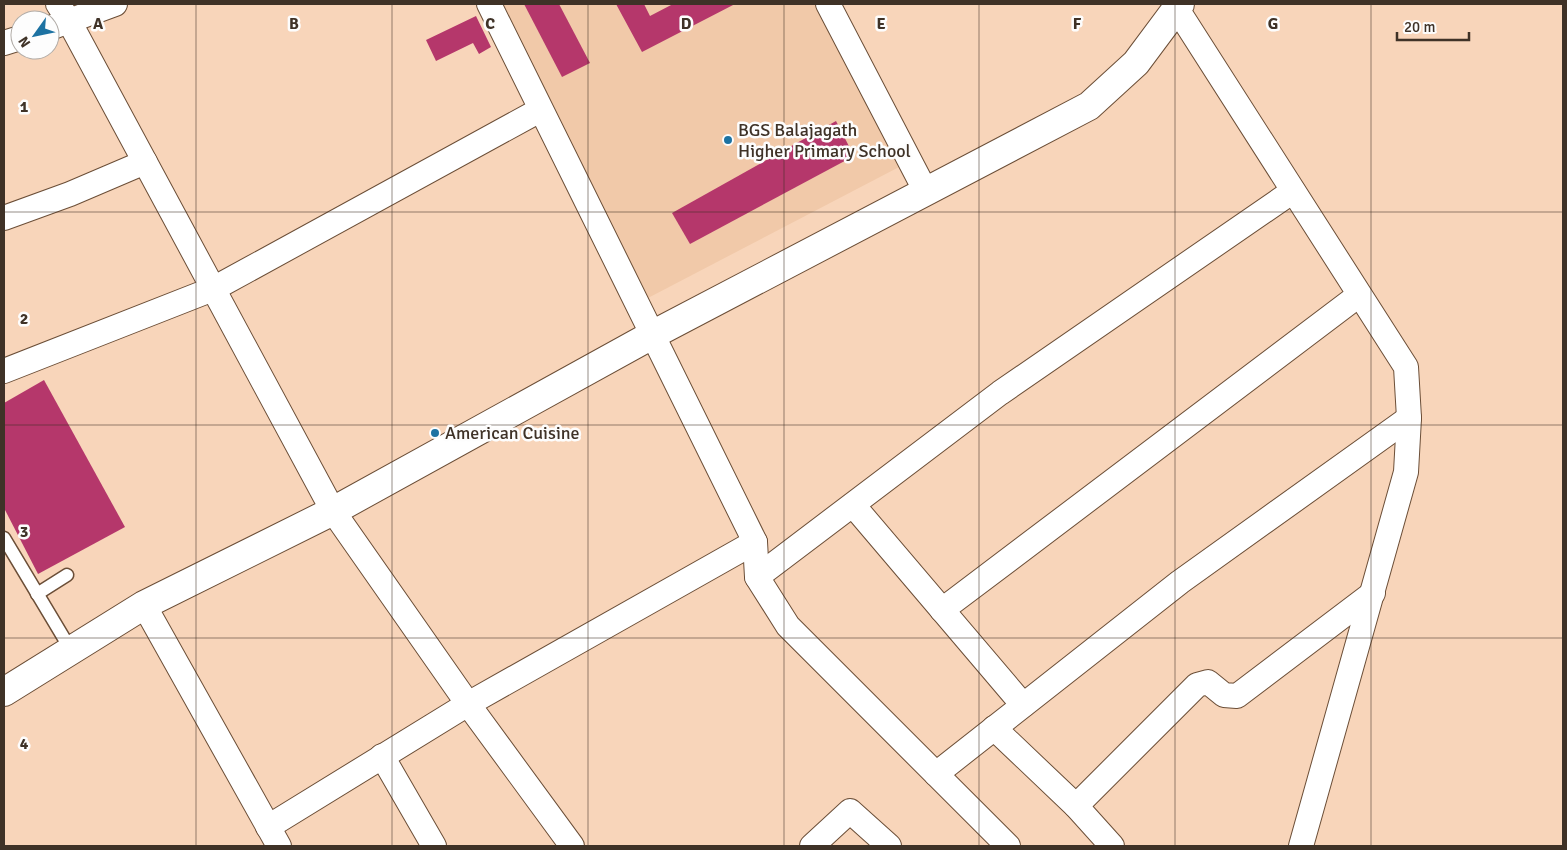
<svg xmlns="http://www.w3.org/2000/svg" width="1567" height="850" font-family="Signika,sans-serif">
<style>
.built{fill:#f1c9a9}
.building{fill:#b5376b}
.lines{fill:none;stroke-linecap:round;stroke-linejoin:round}
.service-casing{stroke:#6b4e37;stroke-width:15}
.minor-casing{stroke:#6b4e37;stroke-width:26}
.secondary-casing{stroke:#6b4e37;stroke-width:30}
.service{stroke:#fff;stroke-width:12}
.minor{stroke:#fff;stroke-width:24}
.secondary{stroke:#fff;stroke-width:28}
.grid{fill:none;stroke:#3f3227;stroke-width:1;stroke-opacity:0.55}
.poi-dot{fill:#1d72a2;stroke:#fdfdfd;stroke-width:2}
.labels{text-anchor:middle;dominant-baseline:central;stroke-width:5;stroke-linejoin:round;paint-order:stroke}
.poi-label{font-size:18px;fill:#3f3227;stroke:#fdfdfd;text-anchor:start}
.grid-label{font-size:16px;text-anchor:middle;font-weight:bold;fill:#3f3227;stroke:#fdfdfd;stroke-width:5;stroke-linejoin:round;paint-order:stroke}
</style>
<rect width="100%" height="100%" fill="#f8d5ba"/>
<polygon class="built" points="501,4 818,4 901,166 648,298"/>
<g class="building">
<polygon points="524,4 559,4 590,63 562,77"/>
<polygon points="616,4 644,4 650,16 673,4 735,4 642,52"/>
<polygon points="476,16 491,47 479,54 473,43 436,61 426,40"/>
<polygon points="836,121 854,156 690,244 672,213"/>
<polygon points="44,380 125,527 38,574 4,508 4,403"/>
</g>
<g class="lines">
<g class="service-casing">
<g id="service">
<polyline points="4,538 71,650"/>
<polyline points="37,594 67,575"/>
</g>
</g>
<g class="minor-casing">
<g id="minor">
<polyline points="58,4 69,21 333,511 468,704 572,846"/>
<polyline points="489,4 755,542 757,577 788,626 1008,846"/>
<polyline points="828,4 926,192"/>
<polyline points="1177,9 1406,367 1409,418 1406,472 1301,846"/>
<polyline points="50,28 115,4"/>
<polyline points="4,43 20,38"/>
<polyline points="4,218 70,194 145,162"/>
<polyline points="4,371 213,289 540,110"/>
<polyline points="853,505 1023,705"/>
<polyline points="757,577 1000,393 1293,191"/>
<polyline points="144,605 279,846"/>
<polyline points="942,610 1359,295"/>
<polyline points="994,728 1076,806 1112,846"/>
<polyline points="382,756 434,846"/>
<polyline points="936,774 1180,582 1409,418"/>
<polyline points="1076,806 1197,685 1208,682 1224,695 1237,696 1373,593"/>
<polyline points="268,827 468,704 755,542"/>
<polyline points="812,846 850,811 889,846"/>
</g>
</g>
<g class="secondary-casing">
<polyline id="secondary" points="4,692 144,605 333,511 652,335 1089,106 1136,63 1180,4"/>
</g>
<use href="#service" class="service"/>
<use href="#minor" class="minor"/>
<use href="#secondary" class="secondary"/>
</g>
<path class="grid" d="M196,4v842M392,4v842M588,4v842M784,4v842M979,4v842M1175,4v842M1371,4v842M4,212h1559M4,425h1559M4,638h1559"/>
<g class="poi-dot">
<circle cx="728" cy="140" r="5"/>
<circle cx="435" cy="433" r="5"/>
</g>
<g class="labels">
<g class="poi-label">
<text x="738" y="130">BGS Balajagath<tspan x="738" dy="21">Higher Primary School</tspan></text>
<text x="445" y="433">American Cuisine</text>
</g>
</g>
<g class="grid-label">
<text x="98" y="29">A</text>
<text x="294" y="29">B</text>
<text x="490" y="29">C</text>
<text x="686" y="29">D</text>
<text x="881" y="29">E</text>
<text x="1077" y="29">F</text>
<text x="1273" y="29">G</text>
<text x="24" y="112">1</text>
<text x="24" y="324">2</text>
<text x="24" y="537">3</text>
<text x="24" y="749">4</text>
</g>
<rect width="1567" height="850" fill="none" stroke="#3f3227" stroke-width="10"/>
<g transform="translate(35 35) rotate(237)"><circle r="24" fill="#fdfdfd" stroke="#b1aca7"/>
<path d="M0-4L9 19L0 12L-9 19Z" fill="#1d72a2"/>
<text y="-8" font-size="14" font-weight="bold" text-anchor="middle" fill="#3f3227">N</text>
</g>
<path d="M1397 32v8h72v-8" fill="none" stroke="#3f3227" stroke-width="2.5"/>
<text x="1404" y="32" font-size="15" fill="#3f3227" stroke="#fdfdfd" stroke-width="4" paint-order="stroke">20 m</text>
</svg>
